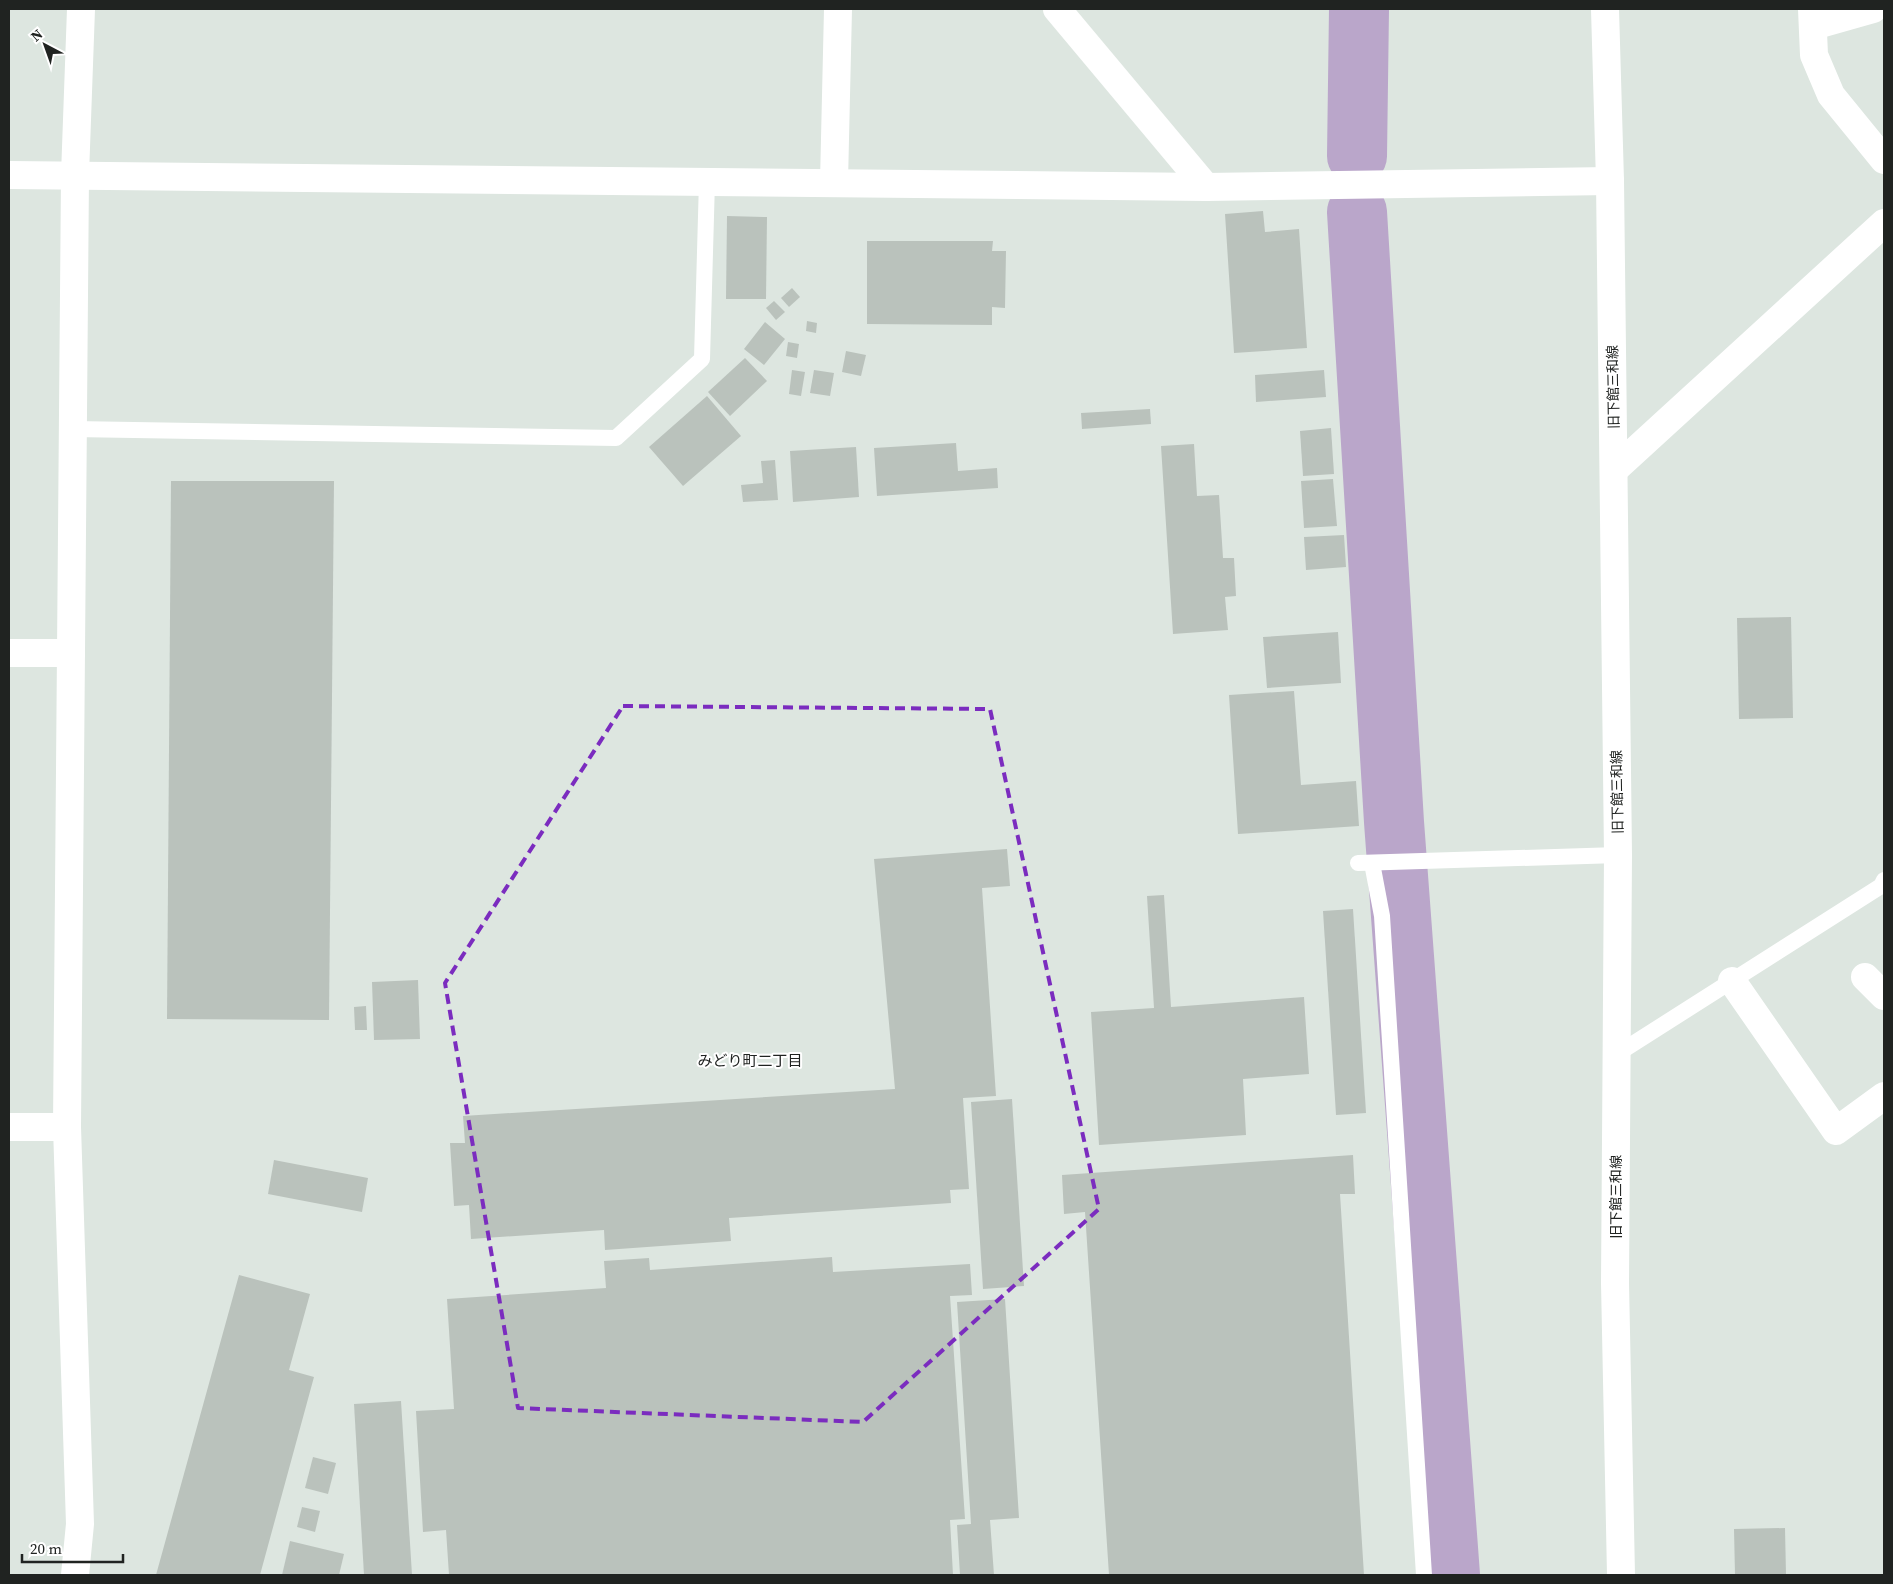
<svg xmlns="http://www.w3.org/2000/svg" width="1893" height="1584" font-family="'Source Serif 4','Noto Sans JP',serif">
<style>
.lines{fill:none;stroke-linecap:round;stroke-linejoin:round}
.river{stroke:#baa6ca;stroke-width:60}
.building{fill:#bac2bc}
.lane{stroke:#fff;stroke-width:16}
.street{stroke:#fff;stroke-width:28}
.secondary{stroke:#fff;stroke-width:28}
.marked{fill:none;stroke:#7b2cbf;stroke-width:4;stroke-dasharray:10 6;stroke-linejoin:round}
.labels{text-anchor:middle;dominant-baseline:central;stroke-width:4;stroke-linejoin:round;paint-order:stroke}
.street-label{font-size:14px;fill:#202321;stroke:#fff}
.neighbourhood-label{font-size:15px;fill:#202321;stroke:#fff}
</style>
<rect width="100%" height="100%" fill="#dde6e0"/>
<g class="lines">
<g class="river">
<polyline points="1357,156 1359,9"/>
<polyline points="1357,212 1394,822 1450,1575"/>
</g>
</g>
<g class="building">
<polygon points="1263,211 1265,232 1299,229 1307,348 1234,353 1225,214"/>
<polygon points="727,216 767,217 766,299 726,299"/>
<polygon points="867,241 993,241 992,251 1006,251 1005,308 992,307 992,325 867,324"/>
<polygon points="792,288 800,297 789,307 781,298"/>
<polygon points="774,301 785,312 776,320 766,308"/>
<polygon points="807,321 817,323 816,333 806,331"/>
<polygon points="765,322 785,339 764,365 744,349"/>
<polygon points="788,342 799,344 797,358 786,356"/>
<polygon points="846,351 866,355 861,376 842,372"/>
<polygon points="745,358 767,381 730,416 708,392"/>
<polygon points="792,370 805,372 801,396 789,394"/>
<polygon points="814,370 834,373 830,396 810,393"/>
<polygon points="1324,370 1326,397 1256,402 1255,375"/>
<polygon points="707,396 741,436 683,486 649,447"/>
<polygon points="1150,409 1151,424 1082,429 1081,413"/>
<polygon points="1331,428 1334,474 1303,476 1300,431"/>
<polygon points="956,443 958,471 997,468 998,488 877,496 874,448"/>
<polygon points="1194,444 1197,496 1219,495 1223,558 1234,558 1236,596 1225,597 1228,630 1173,634 1161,446"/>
<polygon points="856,447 859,497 793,502 790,451"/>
<polygon points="775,460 778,500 743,502 741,485 763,483 761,461"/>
<polygon points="1333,479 1337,526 1304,528 1301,481"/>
<polygon points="171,481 334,481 329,1020 167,1019"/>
<polygon points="1344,535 1346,567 1306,570 1304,537"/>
<polygon points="1791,617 1793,718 1739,719 1737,618"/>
<polygon points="1338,632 1341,683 1267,688 1263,637"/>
<polygon points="1294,691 1301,785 1356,781 1359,826 1238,834 1229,695"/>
<polygon points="1007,849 1010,886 982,888 996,1096 963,1098 969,1189 950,1190 951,1203 729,1218 731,1241 605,1250 604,1230 471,1239 469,1205 454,1206 450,1143 465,1143 463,1116 895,1089 874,859"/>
<polygon points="1164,895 1171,1007 1304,997 1309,1074 1243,1079 1246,1135 1099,1145 1091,1012 1154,1008 1147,896"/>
<polygon points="1353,909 1366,1113 1336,1115 1323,911"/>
<polygon points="418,980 420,1039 374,1040 372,982"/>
<polygon points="366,1006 367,1030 355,1030 354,1007"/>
<polygon points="1012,1099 1024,1286 983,1289 971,1102"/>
<polygon points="1353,1155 1355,1194 1340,1194 1364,1575 1109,1575 1085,1212 1064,1214 1062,1175"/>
<polygon points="274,1160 368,1178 362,1212 268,1194"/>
<polygon points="832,1257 833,1272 970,1264 972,1295 950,1296 965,1519 950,1520 953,1575 449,1575 446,1530 423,1532 416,1411 454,1409 447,1299 606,1288 604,1261 649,1258 650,1270"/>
<polygon points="239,1275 310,1294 289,1370 314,1377 260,1575 156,1575"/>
<polygon points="1005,1299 1019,1518 990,1520 994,1575 960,1575 957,1525 971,1524 957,1302"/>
<polygon points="401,1401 412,1575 364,1575 354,1404"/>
<polygon points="313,1457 336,1463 328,1494 305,1488"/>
<polygon points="302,1507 320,1511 315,1532 297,1527"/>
<polygon points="1785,1528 1786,1575 1735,1575 1734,1529"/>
<polygon points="290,1541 344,1554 339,1575 282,1575"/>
</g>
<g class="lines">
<g class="lane">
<polyline points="73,429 616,438 702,359 707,181"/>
<polyline points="1358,863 1618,855"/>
<polyline points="1372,863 1382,916 1424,1575"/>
<polyline points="1617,1054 1881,886 1884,880"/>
</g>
<g class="street">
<polyline points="1057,9 1206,187"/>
<polyline points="1812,9 1814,55 1831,95 1884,160"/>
<polyline points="1813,26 1873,9"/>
<polyline points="9,175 1206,187 1610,181"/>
<polyline points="834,182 838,9"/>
<polyline points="1614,470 1884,223"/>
<polyline points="9,653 71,653"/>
<polyline points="1865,977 1884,996"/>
<polyline points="1732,981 1836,1131 1884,1096"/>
<polyline points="9,1127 67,1127"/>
<polyline points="75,1575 80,1524 67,1127 75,175 81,9"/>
</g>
<polyline class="secondary" points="1605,9 1610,181 1618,855 1615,1283 1621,1575"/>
</g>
<path class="marked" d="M623,706l367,3 109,500 -236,213 -345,-14 -73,-425z"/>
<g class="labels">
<g class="street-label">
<text transform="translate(1613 387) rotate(-91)">旧下館三和線</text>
<text transform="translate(1617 792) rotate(-91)">旧下館三和線</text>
<text transform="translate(1616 1197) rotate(-90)">旧下館三和線</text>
</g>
<g class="neighbourhood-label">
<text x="750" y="1060">みどり町二丁目</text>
</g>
</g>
<rect width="1893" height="1584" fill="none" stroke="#202321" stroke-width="20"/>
<g transform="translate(45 45) rotate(319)" stroke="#ffffff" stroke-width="4" paint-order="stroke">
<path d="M0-4L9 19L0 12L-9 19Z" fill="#202321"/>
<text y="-8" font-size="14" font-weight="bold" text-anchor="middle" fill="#202321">N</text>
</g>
<path d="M22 1554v8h101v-8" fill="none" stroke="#202321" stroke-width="2.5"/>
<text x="30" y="1554" font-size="15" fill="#202321" stroke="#ffffff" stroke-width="4" paint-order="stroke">20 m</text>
</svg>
